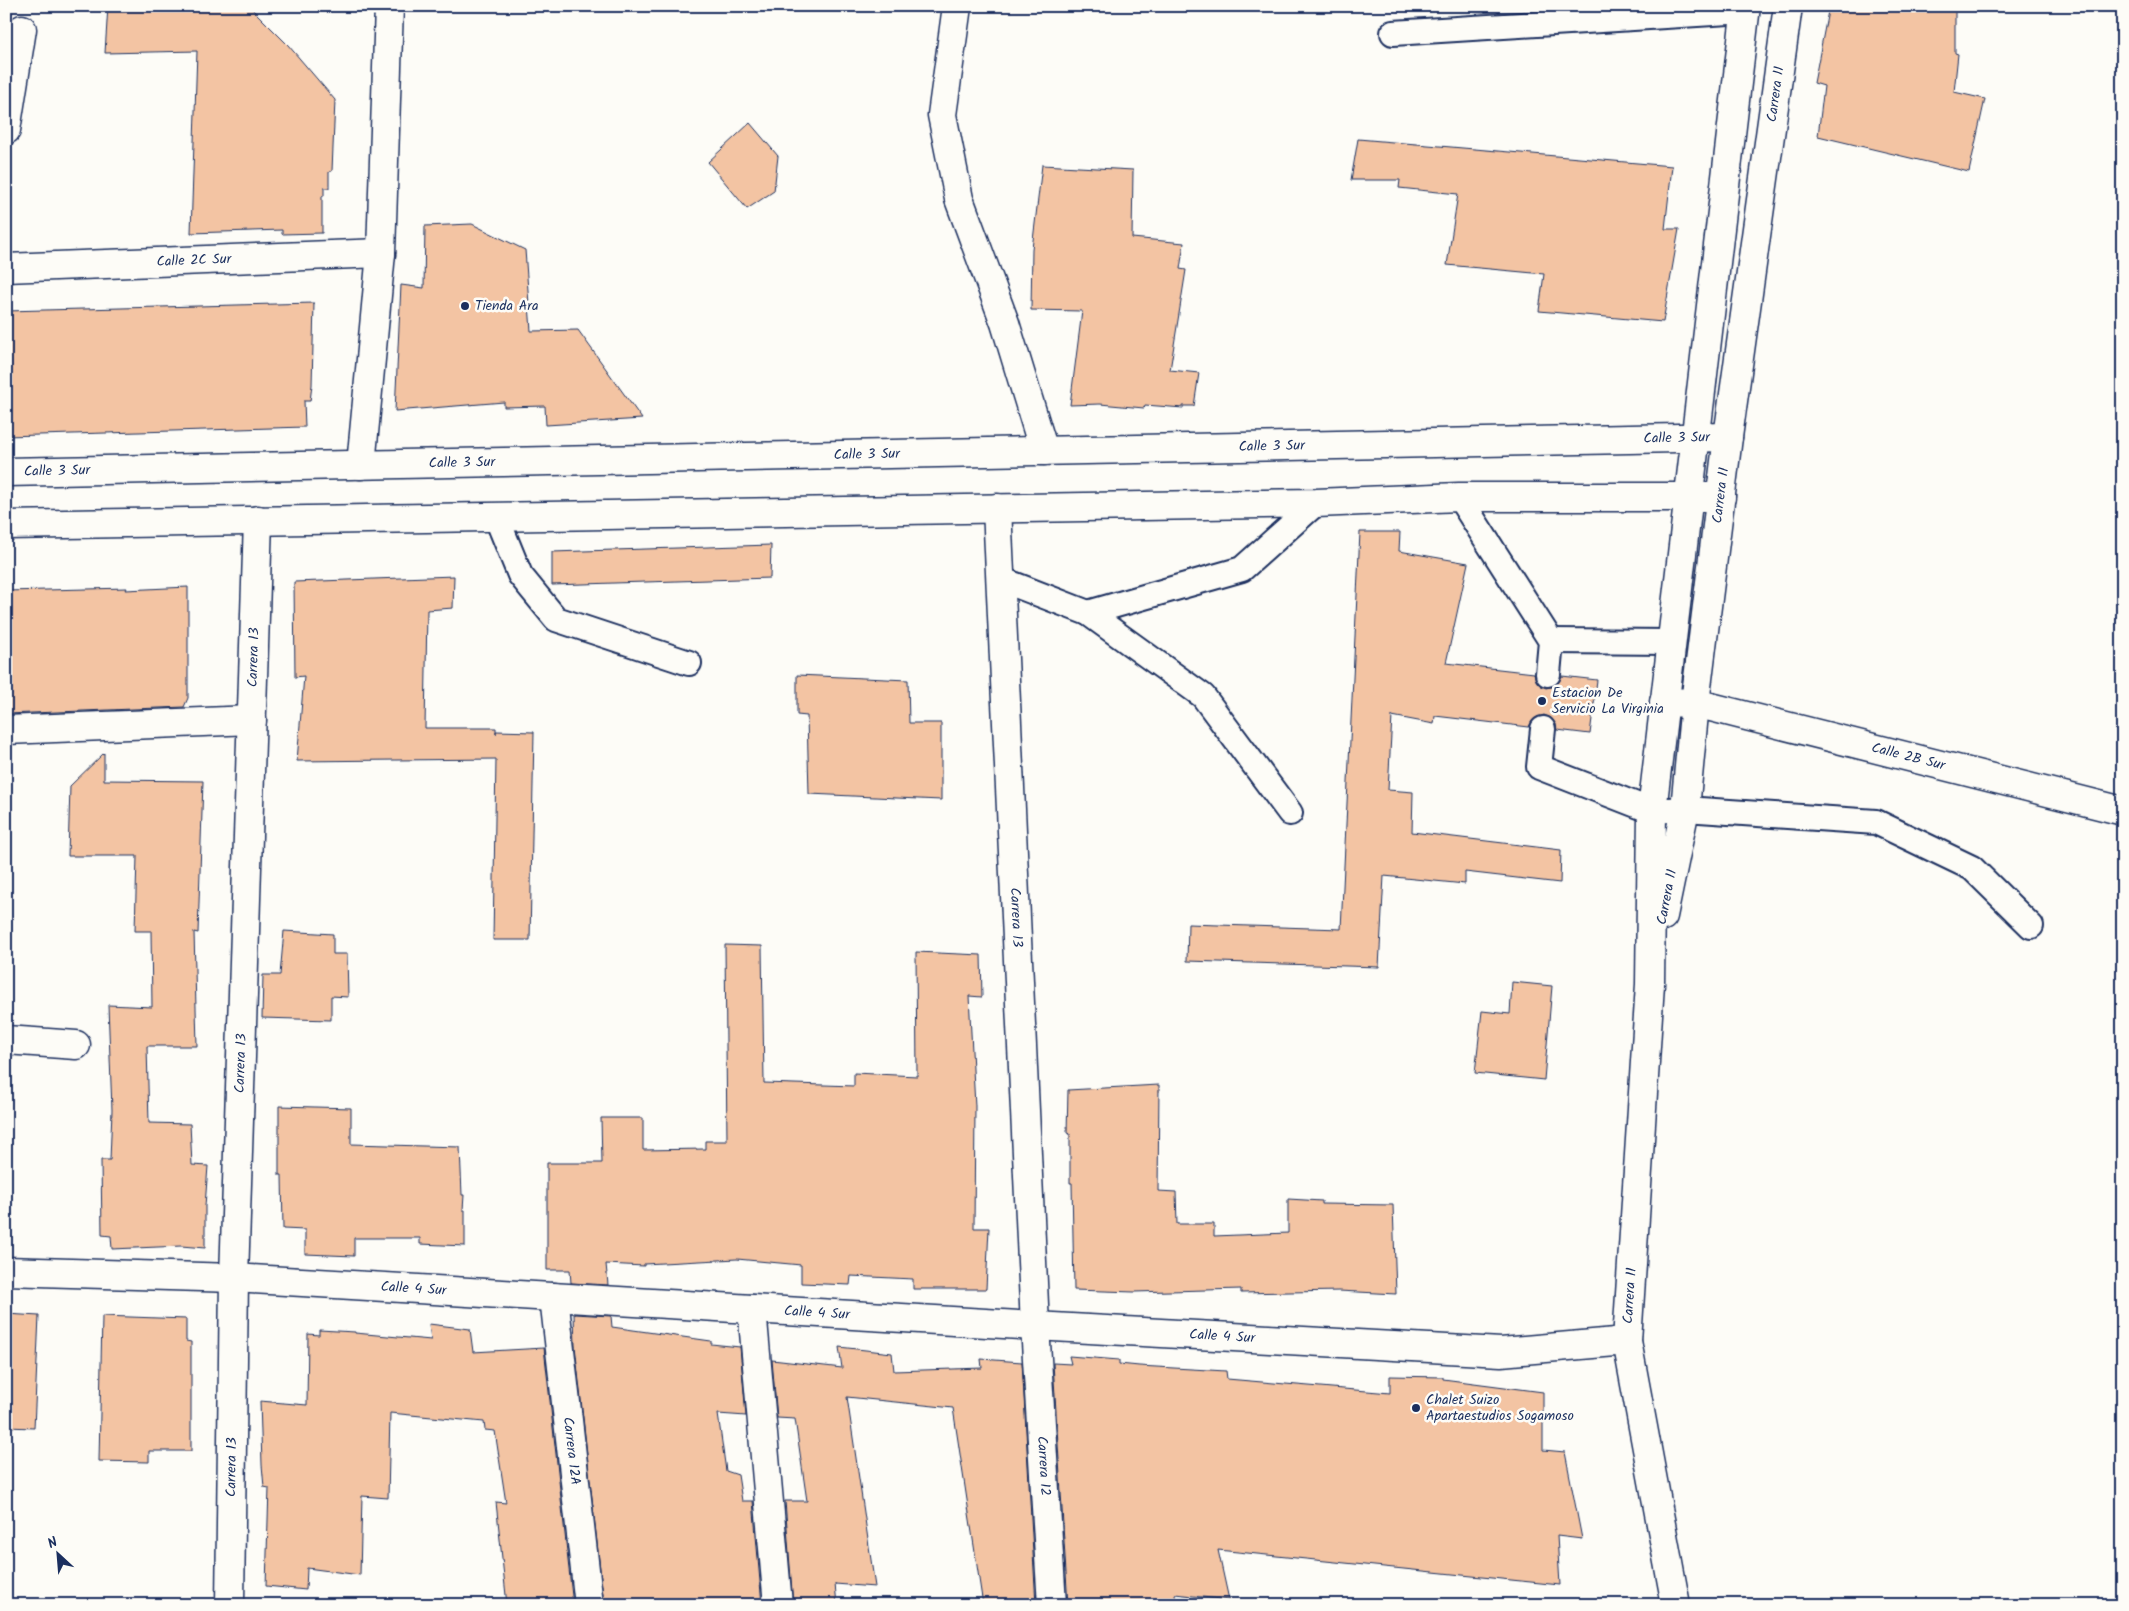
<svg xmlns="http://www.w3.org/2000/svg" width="2129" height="1611" font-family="Kalam,sans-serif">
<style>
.building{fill:#f3c4a3;stroke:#1b2f5e}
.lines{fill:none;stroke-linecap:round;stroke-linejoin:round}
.lane-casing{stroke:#1b2f5e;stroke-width:28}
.street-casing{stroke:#1b2f5e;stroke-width:31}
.secondary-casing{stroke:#1b2f5e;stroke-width:31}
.lane{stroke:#fdfcf7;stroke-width:24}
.street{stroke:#fdfcf7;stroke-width:28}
.secondary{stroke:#fdfcf7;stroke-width:28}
.poi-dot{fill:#1b2f5e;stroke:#fdfcf7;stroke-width:2}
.labels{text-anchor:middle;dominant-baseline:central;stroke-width:5;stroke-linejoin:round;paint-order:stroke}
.street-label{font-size:14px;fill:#1b2f5e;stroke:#fdfcf7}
.poi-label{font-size:14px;fill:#1b2f5e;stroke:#fdfcf7;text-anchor:start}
</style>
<rect width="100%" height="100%" fill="#fdfcf7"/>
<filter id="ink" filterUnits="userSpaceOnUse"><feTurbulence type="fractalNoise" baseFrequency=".02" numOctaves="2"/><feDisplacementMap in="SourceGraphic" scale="10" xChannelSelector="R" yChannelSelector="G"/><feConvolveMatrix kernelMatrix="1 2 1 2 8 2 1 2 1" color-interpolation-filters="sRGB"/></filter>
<g filter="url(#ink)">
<g class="building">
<polygon points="108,6 249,6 288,45 335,100 332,171 329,172 329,188 324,188 324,196 322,196 322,233 282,234 282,230 191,233 197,51 105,53"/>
<polygon points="1829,6 1955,6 1955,53 1958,54 1954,92 1985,99 1969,172 1818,136 1824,86 1814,83"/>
<polygon points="750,123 778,156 774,191 747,209 708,162"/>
<polygon points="1358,139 1672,166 1665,229 1679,229 1663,322 1539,311 1544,274 1447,265 1458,194 1399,188 1400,180 1351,180"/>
<polygon points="1042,165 1133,170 1132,238 1184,243 1180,269 1186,270 1170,370 1199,373 1194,406 1183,406 1183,408 1145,405 1144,408 1100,404 1070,405 1082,311 1031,310 1032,249"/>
<polygon points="472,224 525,250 531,331 578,330 642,419 546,425 545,406 504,407 504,402 395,411 401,285 424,288 425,226"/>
<polygon points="314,303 312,385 310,401 304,401 305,427 6,436 6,311"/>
<polygon points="1360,532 1400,532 1399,551 1468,563 1446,663 1534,673 1536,680 1540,685 1546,688 1554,686 1559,682 1562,676 1597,680 1590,734 1557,730 1556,724 1551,718 1544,715 1537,717 1532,721 1529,727 1435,716 1434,724 1392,716 1388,790 1413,792 1412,832 1561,850 1560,883 1465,872 1465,884 1384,876 1379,967 1187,961 1188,924 1341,929"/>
<polygon points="771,545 770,578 552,585 552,552"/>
<polygon points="454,576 453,608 427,610 425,728 496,728 496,734 496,731 534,732 530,940 493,940 496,759 297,761 304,676 295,677 294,582"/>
<polygon points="188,587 188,698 184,707 6,714 6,591 127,588 126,590"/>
<polygon points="797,675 908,680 909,723 941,723 941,800 809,794 807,716 797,715"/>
<polygon points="104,753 104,780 203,781 198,933 194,932 197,1046 147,1046 149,1123 190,1124 192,1165 208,1166 205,1206 205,1248 181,1246 112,1249 111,1236 102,1235 101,1160 110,1160 112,1110 108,1005 152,1007 151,931 135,931 137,856 68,856 70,786"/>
<polygon points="284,931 333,934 333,954 347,954 348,997 331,996 331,1020 262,1018 263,975 280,975"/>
<polygon points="725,945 762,946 764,1083 854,1086 854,1073 917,1076 916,952 981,955 982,997 969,996 975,1106 974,1228 989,1228 986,1289 913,1289 913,1279 851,1276 850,1285 801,1283 801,1265 737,1259 644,1264 644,1266 606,1264 608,1285 571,1283 570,1270 547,1270 547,1163 602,1163 601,1118 643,1118 643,1150 705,1149 705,1141 727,1141"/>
<polygon points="1512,982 1552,986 1544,1080 1475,1073 1482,1011 1510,1014"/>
<polygon points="1159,1085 1158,1191 1176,1192 1177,1224 1214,1224 1214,1236 1288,1233 1288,1199 1322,1201 1322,1204 1393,1205 1396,1294 1339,1291 1241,1293 1241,1289 1134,1292 1074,1290 1072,1183 1070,1183 1070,1134 1067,1133 1068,1090"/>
<polygon points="279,1106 351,1108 351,1144 460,1147 462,1195 464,1195 463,1210 465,1210 465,1246 420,1244 420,1238 354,1238 354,1256 305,1254 305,1230 283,1229 282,1175 279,1175"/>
<polygon points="6,1314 39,1316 34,1428 6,1427"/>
<polygon points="574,1314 611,1316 612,1327 711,1341 711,1344 740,1347 746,1416 718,1414 726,1471 738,1475 742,1501 753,1501 762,1605 604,1605 575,1346"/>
<polygon points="102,1316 186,1319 186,1341 191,1342 191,1451 149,1451 149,1462 99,1461"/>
<polygon points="429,1324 470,1329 473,1352 544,1348 573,1605 507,1605 496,1502 506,1503 495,1431 485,1430 484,1422 390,1413 388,1498 362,1496 360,1575 307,1568 306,1590 266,1586 269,1488 264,1487 262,1465 260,1401 307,1405 308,1334 319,1335 319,1330 355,1332 355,1333 431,1340"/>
<polygon points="839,1347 892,1353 894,1371 982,1368 981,1359 1022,1362 1036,1605 983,1605 953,1408 847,1397 875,1587 835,1584 837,1605 793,1605 785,1501 807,1501 795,1419 777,1418 772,1360 842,1368"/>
<polygon points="1069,1356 1119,1360 1119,1364 1139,1366 1226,1371 1227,1379 1390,1393 1390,1376 1443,1377 1443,1379 1543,1392 1543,1450 1565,1452 1582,1539 1557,1536 1560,1585 1218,1550 1229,1600 1175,1594 1176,1605 1068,1605 1053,1363 1071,1364"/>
</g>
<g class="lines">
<g class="lane-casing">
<g id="lane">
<polyline points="1393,33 1745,11"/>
<polyline points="1459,497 1551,641 1548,674"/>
<polyline points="496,516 520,575 556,619 689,663"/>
<polyline points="1000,579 1088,613 1203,696 1290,813"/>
<polyline points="1088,613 1242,569 1316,503"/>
<polyline points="1551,641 1672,642"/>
<polyline points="1543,729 1539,767 1652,811 1685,809 1876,822 1972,868 2031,926"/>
</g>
</g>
<g class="street-casing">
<g id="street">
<polyline points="957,6 942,115 959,199 1005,323 1044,451"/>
<polyline points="6,130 22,29"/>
<path id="s1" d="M6,268l375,-15"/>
<polyline points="361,465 381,253 389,6"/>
<path id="s2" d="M997,508l38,818 17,279"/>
<path id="s3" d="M1664,702l31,1 428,108"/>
<polyline points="6,730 252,720"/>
<polyline points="6,1040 76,1045"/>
<path id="s4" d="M6,1271l228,7 801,48 466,26 126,-11"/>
<path id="s5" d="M554,1297l35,308"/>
<polyline points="752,1309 778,1605"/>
<path id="s6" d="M230,1605l4,-327 24,-758"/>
</g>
</g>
<g class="secondary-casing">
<g id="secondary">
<path id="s7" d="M6,472l1722,-35"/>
<polyline points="6,525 1316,503 1459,497 1721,497"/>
<path id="s8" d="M1663,916l22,-107 10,-106 33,-266 60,-431"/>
<path id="s9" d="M1676,1605l-49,-264 23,-357 2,-173 94,-805"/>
</g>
</g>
<use href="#lane" class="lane"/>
<use href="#street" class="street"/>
<use href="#secondary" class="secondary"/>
</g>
</g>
<g class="poi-dot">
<circle cx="465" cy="306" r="5"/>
<circle cx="1542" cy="701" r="5"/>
<circle cx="1416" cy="1408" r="5"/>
</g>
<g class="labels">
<g class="street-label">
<text stroke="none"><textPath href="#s8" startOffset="830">Carrera 11</textPath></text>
<text stroke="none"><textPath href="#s1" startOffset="188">Calle 2C Sur</textPath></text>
<text stroke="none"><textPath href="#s7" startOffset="1671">Calle 3 Sur</textPath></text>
<text stroke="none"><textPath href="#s7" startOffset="1266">Calle 3 Sur</textPath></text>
<text stroke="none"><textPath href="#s7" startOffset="861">Calle 3 Sur</textPath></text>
<text stroke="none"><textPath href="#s7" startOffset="456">Calle 3 Sur</textPath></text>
<text stroke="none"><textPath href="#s7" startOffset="51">Calle 3 Sur</textPath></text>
<text stroke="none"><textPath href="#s8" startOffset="425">Carrera 11</textPath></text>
<text stroke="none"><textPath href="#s6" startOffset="948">Carrera 13</textPath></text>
<text stroke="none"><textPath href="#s3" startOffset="251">Calle 2B Sur</textPath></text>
<text transform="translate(1667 897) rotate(-79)">Carrera 11</text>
<text stroke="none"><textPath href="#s2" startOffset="410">Carrera 13</textPath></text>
<text stroke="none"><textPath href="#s6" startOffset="542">Carrera 13</textPath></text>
<text stroke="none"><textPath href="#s4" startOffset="408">Calle 4 Sur</textPath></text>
<text stroke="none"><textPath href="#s9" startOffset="314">Carrera 11</textPath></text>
<text stroke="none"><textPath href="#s4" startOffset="812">Calle 4 Sur</textPath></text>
<text stroke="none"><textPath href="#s4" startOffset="1218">Calle 4 Sur</textPath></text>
<text stroke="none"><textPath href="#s5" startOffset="155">Carrera 12A</textPath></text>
<text stroke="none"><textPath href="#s2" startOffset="959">Carrera 12</textPath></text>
<text stroke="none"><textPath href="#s6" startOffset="138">Carrera 13</textPath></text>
</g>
<g class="poi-label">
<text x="475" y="306">Tienda Ara</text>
<text x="1552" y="693">Estacion De<tspan x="1552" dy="16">Servicio La Virginia</tspan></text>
<text x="1426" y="1400">Chalet Suizo<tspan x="1426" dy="16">Apartaestudios Sogamoso</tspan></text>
</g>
</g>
<rect width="2129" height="1611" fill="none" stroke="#fdfcf7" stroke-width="25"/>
<rect x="12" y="12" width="2104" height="1586" fill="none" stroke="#1b2f5e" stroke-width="2" filter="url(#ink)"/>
<g transform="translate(58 1554) rotate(334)" stroke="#fdfcf7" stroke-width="4" paint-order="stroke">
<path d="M0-4L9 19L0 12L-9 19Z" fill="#1b2f5e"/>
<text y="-8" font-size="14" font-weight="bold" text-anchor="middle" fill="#1b2f5e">N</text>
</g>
</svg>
